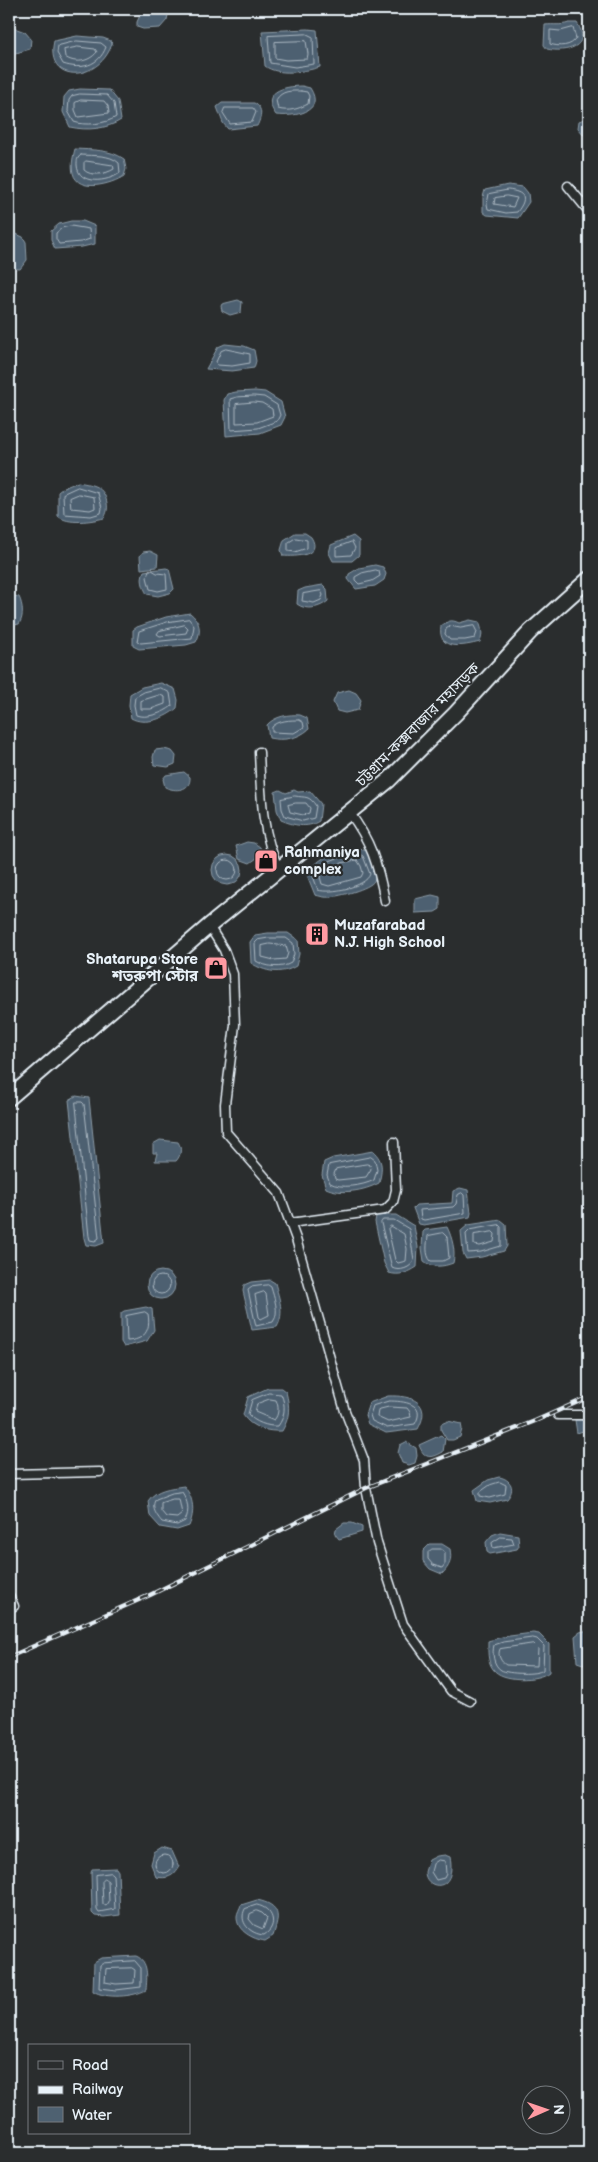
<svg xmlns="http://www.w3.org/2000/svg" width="598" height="2162" font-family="'Balsamiq Sans','Noto Sans Bengali',sans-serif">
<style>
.water{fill:#4e6171;stroke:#8c9ba7}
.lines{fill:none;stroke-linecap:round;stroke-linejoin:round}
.shore{stroke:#aab7c2;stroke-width:1}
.street-casing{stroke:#e8f1f8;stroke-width:11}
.highway-casing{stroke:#e8f1f8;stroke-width:18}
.street{stroke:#2a2d2e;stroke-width:8}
.highway{stroke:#2a2d2e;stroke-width:14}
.rail-casing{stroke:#e8f1f8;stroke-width:4.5}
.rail{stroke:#2a2d2e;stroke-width:2.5;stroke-dasharray:8;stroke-linecap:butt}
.labels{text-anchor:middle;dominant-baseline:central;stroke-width:4.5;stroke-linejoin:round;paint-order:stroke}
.street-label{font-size:15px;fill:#e8f1f8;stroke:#2a2d2e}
.poi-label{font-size:15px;font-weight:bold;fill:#e8f1f8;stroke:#2a2d2e;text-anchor:start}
</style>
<rect width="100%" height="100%" fill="#2a2d2e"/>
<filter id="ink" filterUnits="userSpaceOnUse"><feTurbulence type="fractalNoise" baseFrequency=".02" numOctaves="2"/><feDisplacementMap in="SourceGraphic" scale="10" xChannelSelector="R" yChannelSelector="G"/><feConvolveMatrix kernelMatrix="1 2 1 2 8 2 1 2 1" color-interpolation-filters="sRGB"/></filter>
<g filter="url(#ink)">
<g class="water">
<polygon points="148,10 164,11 168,15 167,20 160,28 143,29 137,27 137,22 142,11"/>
<path d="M569,23h8c16,24 -12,30 -30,26l-3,-4 1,-20c9,-1 15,1 24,-2z"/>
<polygon points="9,26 25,32 31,39 30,49 9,55"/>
<path d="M308,29l9,1 3,37c-16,5 -42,9 -55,-1l-3,-35z"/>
<path d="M77,36l26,2 8,3 1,3c-13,39 -68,40 -58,-3z"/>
<path d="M302,86l8,2c16,25 -17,29 -34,27 -17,-23 8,-29 26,-29z"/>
<path d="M80,89l29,1 9,11 3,19c-14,9 -34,11 -51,7l-7,-15 1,-15 5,-6z"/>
<path d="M222,103h32c10,5 7,15 3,23l-29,3 -5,-6 -6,-16z"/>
<polygon points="587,118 589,118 589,136 585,136 578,128 579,121"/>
<path d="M75,149c16,1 35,0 49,10l2,10 -2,7c-12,8 -46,18 -51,-3 -2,-8 0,-16 2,-24z"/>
<polygon points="508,185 523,187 528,193 529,202 518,218 487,215 483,212 483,197 485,190"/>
<polygon points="71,221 83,221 95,226 95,244 82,247 55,249 51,240 51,231 59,224"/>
<polygon points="9,231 23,237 26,242 27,260 20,269 9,268"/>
<polygon points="238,300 242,302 241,312 230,315 222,311 221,306 222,304"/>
<polygon points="225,344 244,346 254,350 256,361 254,368 232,371 206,369 218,347"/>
<polygon points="255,391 265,392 281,402 285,417 281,425 260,433 226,436 224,400 227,394 236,392"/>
<path d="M78,482c15,3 26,4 29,21 1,6 0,10 -3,15 -12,3 -36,7 -46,-2v-24l5,-4z"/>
<path d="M295,533h10l6,4c12,19 -15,20 -28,19l-2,-6 3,-10z"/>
<polygon points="353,536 359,541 359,555 352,561 333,561 329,553 331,545"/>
<polygon points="150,551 158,555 157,567 141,569 140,556 143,552"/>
<polygon points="375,565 383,567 386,574 384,580 375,586 356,589 348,579 349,574 359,568"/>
<path d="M166,568l3,1 5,20 -4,4 -12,3 -11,-2c-4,-7 -7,-15 -3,-23z"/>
<path d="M323,585l4,4 1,12c-8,7 -22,10 -31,3l1,-13 7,-3z"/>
<path d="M9,595l10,2c4,8 5,20 0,27l-10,2z"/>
<path d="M190,613c10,8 12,18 6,29l-10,3 -47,4 -6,-3v-16l4,-3 29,-10z"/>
<path d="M470,620l9,2c3,7 4,13 1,20 -16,4 -43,10 -39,-16 7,-5 10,-7 18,-3z"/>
<path d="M161,683l14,6 3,11 -1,8c-11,10 -32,18 -46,10l-2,-13 1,-11 12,-7z"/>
<polygon points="349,690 356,693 361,700 358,710 345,713 337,711 333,702 337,693"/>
<path d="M300,715l7,3 2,11c-11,10 -26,12 -40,9l-2,-13c8,-9 22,-11 33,-10z"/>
<polygon points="164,749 172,751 176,756 175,764 168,767 154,765 153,757 155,750"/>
<path d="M184,772l6,5c1,14 -15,15 -25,10l-2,-8 3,-4z"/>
<path d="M280,790l6,3 8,-3 4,2 12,-1 11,13 -2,17c-12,8 -26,4 -38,-1l-4,-10 -2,-18z"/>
<polygon points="247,842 254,843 260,847 261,852 257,858 250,863 239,859 236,846"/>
<path d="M360,849l7,2c3,7 12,21 7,30 -5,8 -34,15 -44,16 -5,1 -10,-1 -15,-2l-8,-20c13,-21 29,-23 53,-26z"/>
<circle cx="227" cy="870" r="15"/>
<polygon points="432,895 440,897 440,909 435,912 415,913 415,899"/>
<path d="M268,933h20l10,7 1,14 -3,12c-15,9 -31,6 -45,-3l-1,-21 5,-7z"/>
<polygon points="76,1096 89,1098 104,1243 96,1246 86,1245 84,1238 69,1100"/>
<path d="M160,1140l18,2c4,6 3,14 -2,19h-21l2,-8h-4v-9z"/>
<path d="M373,1151c11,10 9,19 6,32 -15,8 -38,12 -53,5l-4,-13 2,-13 9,-4z"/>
<polygon points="460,1188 468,1190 471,1213 470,1217 424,1225 419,1224 413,1208 416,1205 452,1203 453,1191"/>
<path d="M389,1215h7l18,11 4,21 -1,20c-9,6 -18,9 -28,6l-5,-10 -9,-41 1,-6z"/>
<polygon points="501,1220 506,1224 507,1246 504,1251 482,1257 466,1259 463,1253 461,1231 468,1225"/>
<path d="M447,1227c5,10 9,25 6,36 -10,4 -21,5 -29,-2l-2,-13 1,-16 2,-2z"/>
<circle cx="161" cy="1285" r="14"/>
<path d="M270,1280l5,3c4,15 10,30 2,44l-25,3 -9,-39 1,-6 7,-3z"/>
<polygon points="146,1307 152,1309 154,1330 147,1341 124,1347 121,1342 121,1313 124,1311"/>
<path d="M268,1388h13l5,4c4,15 4,25 -4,39 -14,1 -31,-3 -39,-16l5,-18z"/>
<path d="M388,1396c23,-1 45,6 30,33l-32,4 -18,-9 -3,-9 4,-12z"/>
<polygon points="575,1420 589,1420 589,1429 577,1433"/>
<polygon points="448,1421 461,1424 462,1429 460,1437 453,1440 447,1440 441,1430 441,1424"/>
<path d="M441,1435l4,4 -2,13c-12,7 -19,7 -24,-7z"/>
<polygon points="406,1442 416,1448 417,1456 415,1463 409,1465 402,1463 398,1453 400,1445"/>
<path d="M499,1477c12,2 17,12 8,22l-17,4 -13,-2 -3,-11 14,-10z"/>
<path d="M184,1486c10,12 11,26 5,40l-12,4 -17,-3 -10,-11 -2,-15c8,-12 22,-13 36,-15z"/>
<polygon points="344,1523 352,1523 362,1527 362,1532 339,1539 335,1534 336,1529"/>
<polygon points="500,1532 518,1535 519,1546 517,1549 490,1554 487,1552 486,1542 492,1535"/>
<path d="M430,1544h12l8,5c2,11 0,17 -8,25l-12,-5 -7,-8v-10z"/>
<polygon points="589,1630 589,1663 583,1664 577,1662 575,1636 580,1632"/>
<path d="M533,1633l6,1 10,10v28c-11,9 -47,10 -56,-3 -6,-8 -5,-18 -5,-28l14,-4z"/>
<path d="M162,1848l10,3 7,16c-6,10 -12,12 -23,10l-5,-13 3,-11z"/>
<path d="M445,1855l5,2c7,37 -25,33 -25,15 1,-4 3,-9 4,-12l8,-4z"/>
<polygon points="116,1868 118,1871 120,1915 104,1917 95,1916 92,1913 91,1873 92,1869"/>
<path d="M257,1900c24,5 23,16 16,36l-8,5c-12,-2 -29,-10 -28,-25 0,-3 3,-8 4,-11z"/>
<path d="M136,1956c13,5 11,22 10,34 -13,7 -40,9 -53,1l1,-29 7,-4z"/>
</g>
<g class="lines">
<g class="shore">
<path d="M573,28l3,10c-4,9 -18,9 -26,6v-14l10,1z"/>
<polygon points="307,34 313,37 314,64 295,67 270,63 268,36"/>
<path d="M77,41l24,2 5,4c-7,19 -25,23 -43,17l-6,-11 1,-7z"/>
<polygon points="306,41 308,54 307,59 286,60 275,58 275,42"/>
<path d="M78,47l17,2 2,3c-8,10 -22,12 -32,5l-1,-7z"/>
<path d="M301,91l6,1 2,4 -1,8c-10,5 -19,8 -30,5l-2,-9c6,-10 15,-9 25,-9z"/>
<path d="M80,94l27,1 7,8 2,14c-10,7 -31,9 -42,5l-6,-11 1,-11 3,-4z"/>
<polygon points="81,100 104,101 108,106 109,113 78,117 75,110 75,103"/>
<polygon points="225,108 253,108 256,112 252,122 230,124 223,113"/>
<path d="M81,155c12,1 29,-1 38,8l1,10c-12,9 -42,13 -43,-8 0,-5 0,-7 4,-10z"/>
<path d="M86,161l27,4 1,4c-8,5 -23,8 -30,1v-7z"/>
<path d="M508,190c17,2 20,8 9,22l-11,1 -18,-4 -1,-5 2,-10z"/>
<polygon points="507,196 517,198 513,207 494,204 495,198"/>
<polygon points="71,226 89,229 90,239 81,242 59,244 56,239 56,233 62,228"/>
<polygon points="226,349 250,354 250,363 232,366 217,365 216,362 221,351"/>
<polygon points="254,396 264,397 277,405 280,415 277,421 258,428 231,430 230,399 237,397"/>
<polygon points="254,402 262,403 272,409 273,416 257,422 236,423 236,404"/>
<polygon points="78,487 98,493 102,508 101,513 91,516 64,514 63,494"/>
<polygon points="79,494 94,497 95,508 90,510 71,508 70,498"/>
<polygon points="296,538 307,540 307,548 295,552 288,551 288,543"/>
<polygon points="352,542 355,548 351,555 336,556 336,548"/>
<polygon points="152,570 157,573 166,574 167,589 158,591 150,589 147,577 149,570"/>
<polygon points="376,570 379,571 380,576 372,581 359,584 355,580 355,577 362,573"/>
<polygon points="321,591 323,595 321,600 314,603 302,601 303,594"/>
<polygon points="189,619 194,626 192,638 141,643 137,642 139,631 167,622"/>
<polygon points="185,625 188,628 186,633 160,636 157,634 159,631"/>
<polygon points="474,626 477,632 475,638 465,640 450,640 445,634 446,629 450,626 460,628"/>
<path d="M161,688l9,5 2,13c-8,7 -26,13 -36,9l-2,-10 1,-8 9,-5z"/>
<polygon points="160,695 165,697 165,704 151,709 141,709 141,701"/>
<path d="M299,720l4,2 1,5 -10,6 -22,-1v-5c7,-7 18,-7 27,-7z"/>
<path d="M295,796c11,2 14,-1 21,10l-2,12 -11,3 -18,-5 -3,-7 -1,-10z"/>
<polygon points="296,803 306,803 310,808 309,813 303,815 290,812 288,805"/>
<path d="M359,854l4,2 7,18c-4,13 -40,20 -52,16l-5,-14c9,-16 28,-20 46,-22z"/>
<path d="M357,860l4,6 2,7 -2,4 -32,9 -7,-2 -2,-7c6,-12 24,-15 37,-17z"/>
<circle cx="227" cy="870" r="10"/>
<path d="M269,938h17l7,5 1,11 -3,9c-10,6 -25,4 -35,-2l-1,-18 3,-3z"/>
<polygon points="270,944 286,946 288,953 286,959 274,960 262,957 262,946"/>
<polygon points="76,1102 82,1102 84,1104 99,1238 95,1241 90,1240 89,1236"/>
<path d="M371,1157l4,3 2,10 -3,10c-11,6 -34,9 -44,3l-3,-8 2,-10z"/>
<polygon points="367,1164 370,1165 371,1169 366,1177 338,1180 335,1179 334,1174 336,1169"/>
<polygon points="462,1193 464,1195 465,1213 424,1220 421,1219 420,1210 453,1207 456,1204 458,1195"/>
<path d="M383,1220h11l15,9 5,31c-2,8 -15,12 -22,8l-11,-45z"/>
<polygon points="499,1225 501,1227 501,1246 481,1252 468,1253 466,1234 470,1230"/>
<polygon points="391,1226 404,1234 407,1249 406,1261 398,1263 395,1260 388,1229"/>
<polygon points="493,1232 495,1234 494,1242 480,1246 474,1245 474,1235"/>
<path d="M443,1233l4,4 2,21 -6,3h-12c-6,-6 -4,-17 -3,-25z"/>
<circle cx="161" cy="1285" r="9"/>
<path d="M268,1285l3,2c3,11 9,25 2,35l-17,4 -8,-36 4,-3z"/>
<polygon points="264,1292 266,1294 269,1315 261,1319 259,1317 255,1295"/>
<path d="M145,1312l3,2c3,17 -4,26 -21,27l-1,-25z"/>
<path d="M269,1393l12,1c5,11 4,23 -3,32 -10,1 -24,-4 -30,-12l4,-14z"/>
<path d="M270,1399l6,1c3,6 3,15 -2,20l-19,-8 2,-8z"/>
<path d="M389,1401c14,0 38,2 26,23l-28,4 -15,-7 -2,-6 3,-9z"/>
<polygon points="389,1407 407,1408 410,1412 411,1417 388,1422 377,1417 378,1410"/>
<polygon points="500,1482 506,1485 505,1494 490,1498 480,1496 480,1492 490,1485"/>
<path d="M182,1492c6,9 8,19 3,29l-8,4 -15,-3c-5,-6 -12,-15 -6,-23l16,-6z"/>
<polygon points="173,1499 179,1499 182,1514 177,1518 166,1517 161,1511 161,1503"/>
<polygon points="501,1537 512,1538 514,1544 493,1548 492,1543"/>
<polygon points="432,1549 441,1549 445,1552 445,1564 442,1568 433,1565 428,1559 428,1553"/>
<path d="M533,1638l4,1 7,7 -1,24c-6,5 -35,4 -42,0 -8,-5 -9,-17 -7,-25l9,-3z"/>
<path d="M533,1644l5,5 -1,17 -31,-1c-5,-3 -9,-10 -6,-16z"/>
<circle cx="164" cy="1864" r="9"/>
<polygon points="439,1860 445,1861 446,1874 444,1878 436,1880 431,1872 433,1864"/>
<polygon points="111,1873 113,1875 115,1909 99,1912 97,1909 96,1875"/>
<polygon points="105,1879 108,1881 109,1902 106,1906 103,1904 102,1882"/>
<path d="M257,1905c16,3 22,21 7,30 -14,-1 -26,-13 -19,-26z"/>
<polygon points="257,1911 262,1913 267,1918 263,1929 254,1925 249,1919 250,1914"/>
<polygon points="135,1961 141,1968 141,1987 116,1990 99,1988 100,1965 104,1963"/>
<polygon points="132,1968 135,1970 134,1983 116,1984 105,1982 106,1969"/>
</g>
<g class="street-casing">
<g id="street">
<polyline points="568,186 586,208 589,208"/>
<path d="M259,752c2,40 2,81 20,117"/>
<path d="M349,812c22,29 29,53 36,89"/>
<polyline points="209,926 224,950 233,974 235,1025 225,1104 226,1132 279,1193 296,1239 345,1411 364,1460 366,1488 377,1543 403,1624 451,1691 470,1701"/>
<polyline points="290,1223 385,1210 393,1202 396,1190 394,1142"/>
<polyline points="558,1415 589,1415"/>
<polyline points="9,1474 100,1472"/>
<polyline points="9,1596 14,1606"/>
<polyline points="493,2153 516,2151 518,2153"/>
</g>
</g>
<g class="highway-casing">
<polyline id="highway" points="9,1098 209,926 389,780 456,713 531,631 589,579"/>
</g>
<use href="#street" class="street"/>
<use href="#highway" class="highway"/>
<g class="rail-casing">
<polyline id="rail" points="9,1657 150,1595 366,1488 535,1421 589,1397"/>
</g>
<use href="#rail" class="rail"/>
</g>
</g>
<defs>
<g id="shop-square" transform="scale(1.25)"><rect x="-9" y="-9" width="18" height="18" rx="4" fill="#ff9aa2" stroke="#2a2d2e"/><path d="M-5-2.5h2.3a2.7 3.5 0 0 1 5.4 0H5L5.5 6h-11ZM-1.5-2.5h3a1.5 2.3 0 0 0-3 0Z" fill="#111"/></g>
<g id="building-square" transform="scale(1.25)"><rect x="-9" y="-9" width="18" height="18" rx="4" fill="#ff9aa2" stroke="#2a2d2e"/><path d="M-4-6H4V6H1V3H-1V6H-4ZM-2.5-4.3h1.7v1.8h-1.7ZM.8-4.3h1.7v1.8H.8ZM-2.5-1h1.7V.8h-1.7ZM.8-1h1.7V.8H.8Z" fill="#111"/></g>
</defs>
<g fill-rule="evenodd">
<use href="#shop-square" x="266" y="861"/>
<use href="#building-square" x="317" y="934"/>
<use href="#shop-square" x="216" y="968"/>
</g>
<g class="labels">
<g class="street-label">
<text transform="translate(418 725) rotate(-45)">চট্টগ্রাম-কক্সবাজার মহাসড়ক</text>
</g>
<g class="poi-label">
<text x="284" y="852">Rahmaniya<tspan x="284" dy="17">complex</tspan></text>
<text x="334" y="925">Muzafarabad<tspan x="334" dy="17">N.J. High School</tspan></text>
<text x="198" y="959" text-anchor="end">Shatarupa Store<tspan x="198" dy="17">শতরুপা স্টোর</tspan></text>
</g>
</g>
<rect width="598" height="2162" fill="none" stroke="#2a2d2e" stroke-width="30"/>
<rect x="15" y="15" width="568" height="2132" fill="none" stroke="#e8f1f8" stroke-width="2" filter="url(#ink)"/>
<rect x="28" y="2044" width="162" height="90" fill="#2a2d2e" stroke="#767b7f"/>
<rect x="38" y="2061" width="25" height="8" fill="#2a2d2e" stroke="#767b7f"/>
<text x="72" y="2070" font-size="15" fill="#e8f1f8">Road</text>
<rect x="38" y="2086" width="25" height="8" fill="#e8f1f8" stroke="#767b7f"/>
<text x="72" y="2094" font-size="15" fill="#e8f1f8">Railway</text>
<rect x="38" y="2107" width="25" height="15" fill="#4e6171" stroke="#767b7f"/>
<text x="72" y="2120" font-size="15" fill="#e8f1f8">Water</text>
<g transform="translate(546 2110) rotate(88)"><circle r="24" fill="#2a2d2e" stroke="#767b7f"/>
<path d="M0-4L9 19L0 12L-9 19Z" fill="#ff9aa2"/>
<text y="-8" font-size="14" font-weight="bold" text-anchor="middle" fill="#e8f1f8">N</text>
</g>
</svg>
